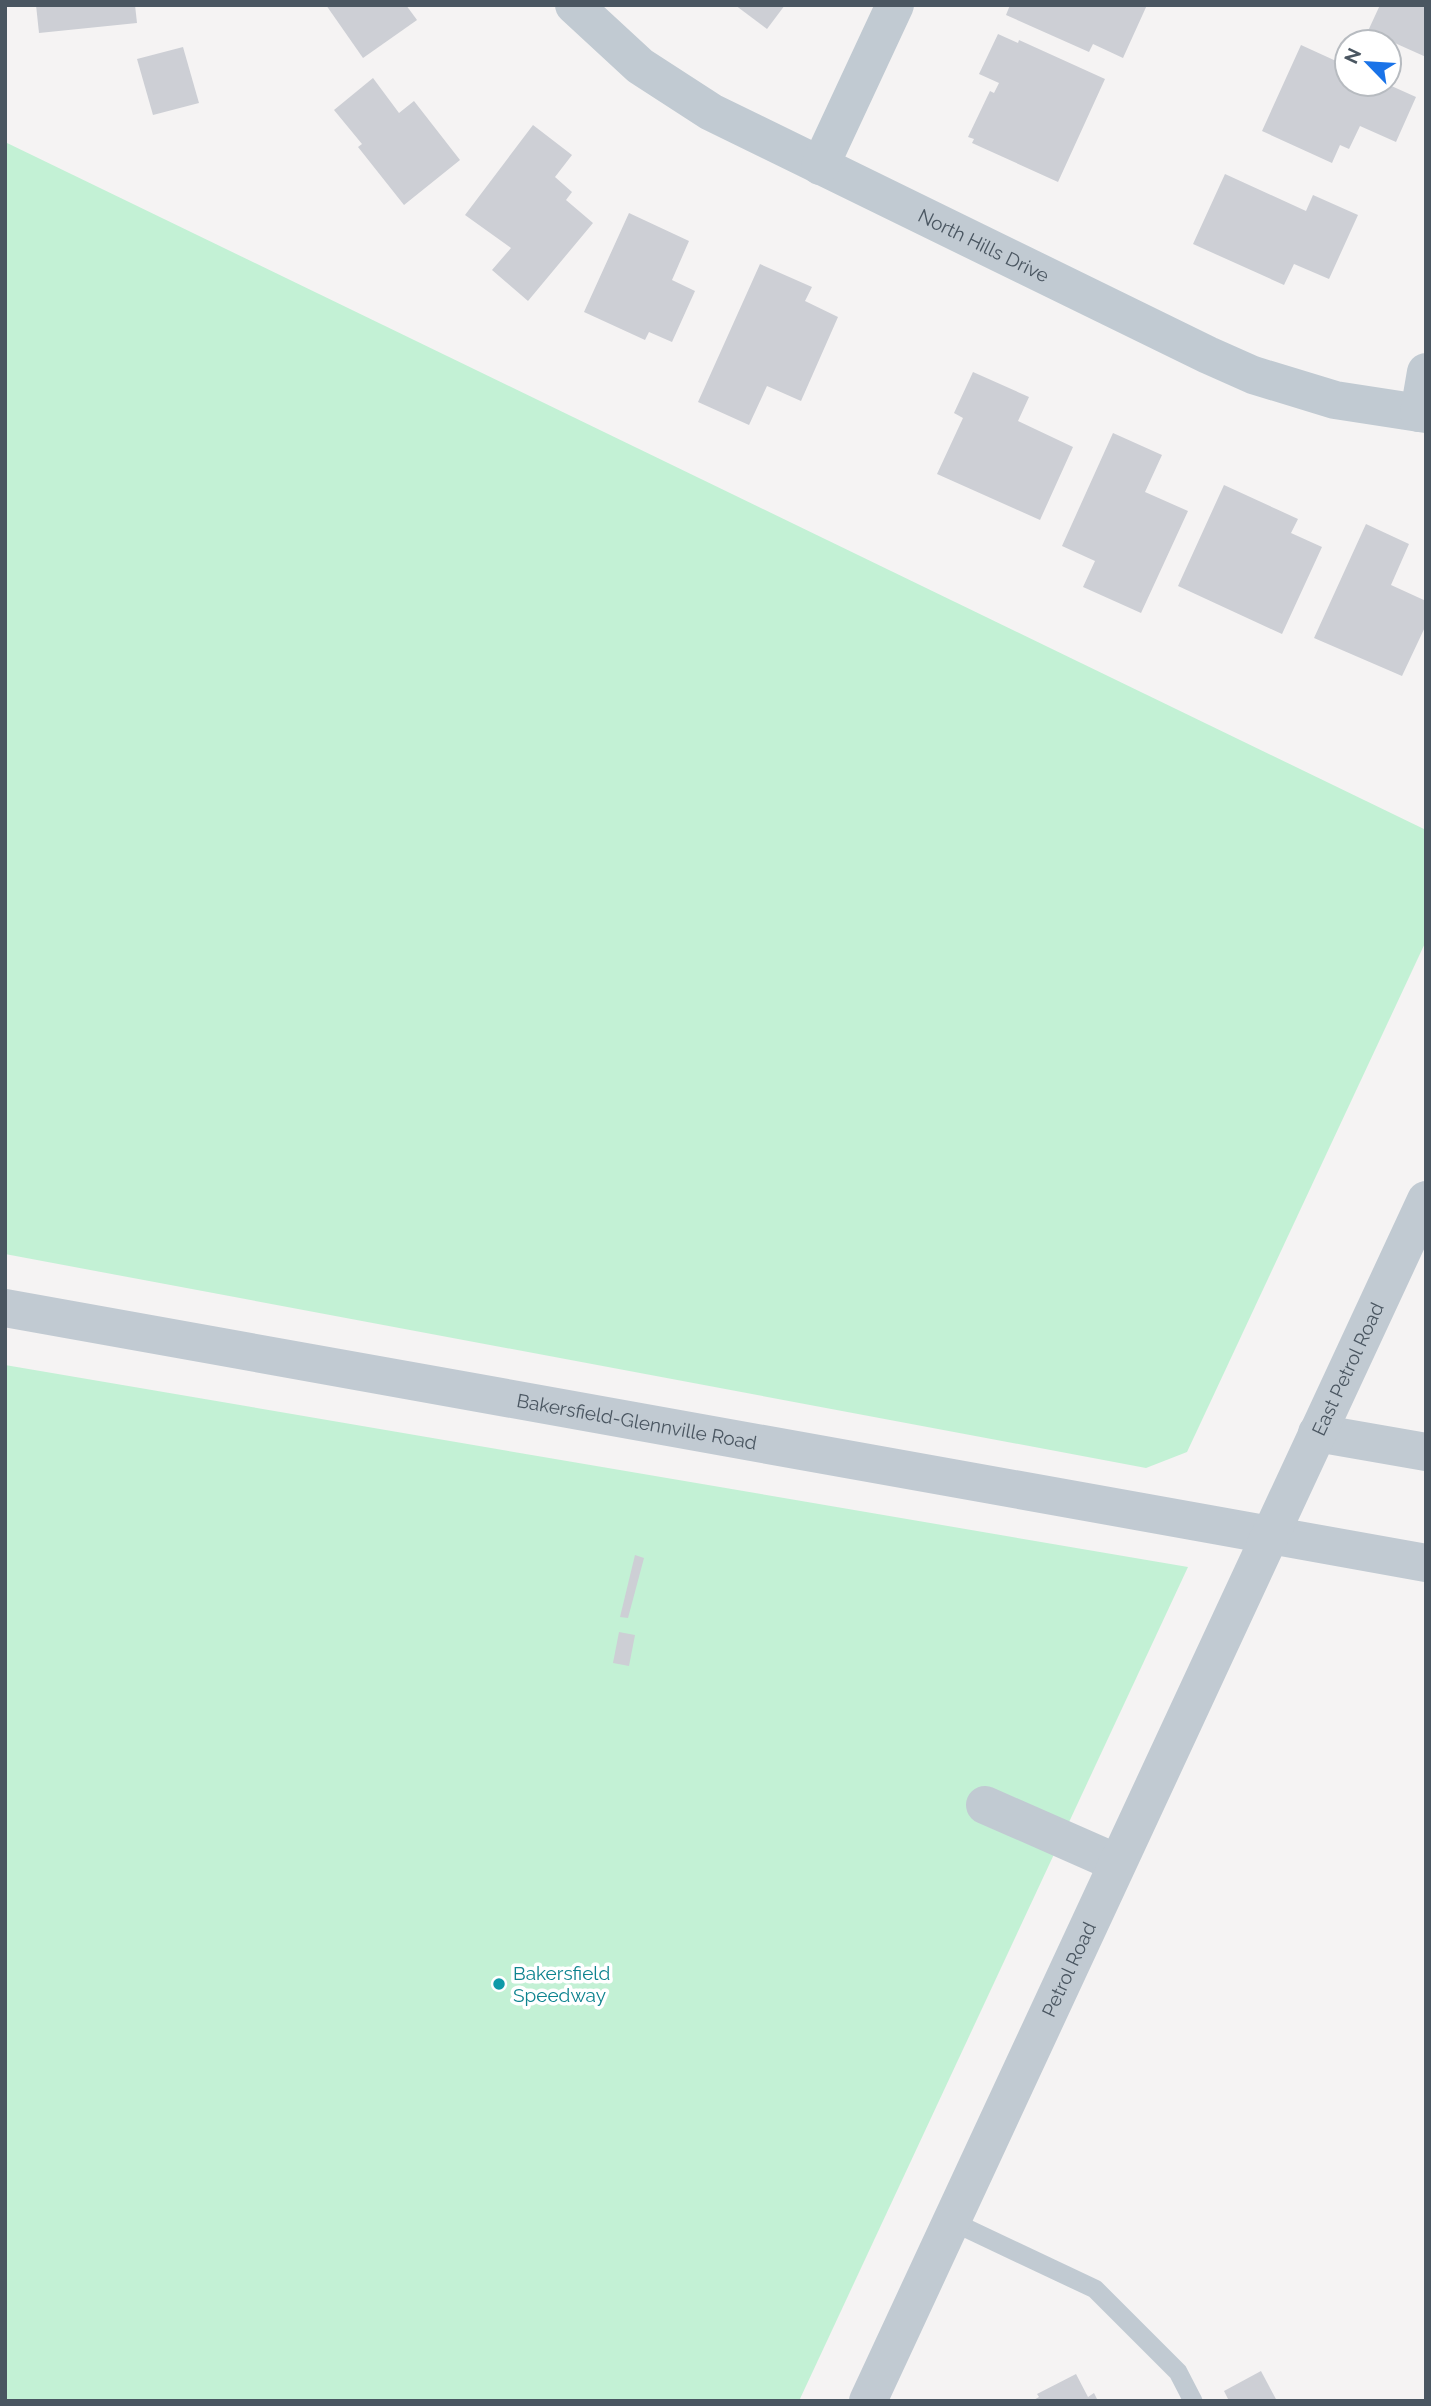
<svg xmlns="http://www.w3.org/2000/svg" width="1431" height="2406" font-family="Raleway,sans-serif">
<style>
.green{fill:#c3f1d5}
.building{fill:#cdcfd5}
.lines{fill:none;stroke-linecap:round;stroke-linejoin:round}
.service{stroke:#c1cad2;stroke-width:19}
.minor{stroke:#c1cad2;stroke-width:38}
.culture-dot{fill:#0f9aa8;stroke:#fff;stroke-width:2.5}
.labels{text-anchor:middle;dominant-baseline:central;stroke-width:7;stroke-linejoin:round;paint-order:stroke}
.street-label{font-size:19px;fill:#4a5661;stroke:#fff}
.culture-label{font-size:19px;fill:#0d838f;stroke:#fff;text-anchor:start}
</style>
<rect width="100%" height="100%" fill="#f5f3f3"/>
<g class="green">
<polygon points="5,142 1426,830 1426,941 1187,1452 1146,1468 5,1254"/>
<polygon points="5,1365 1188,1567 799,2401 5,2401"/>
</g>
<g class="building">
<polygon points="36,5 135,5 137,23 39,33"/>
<polygon points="326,5 406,5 417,20 363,58"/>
<polygon points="735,5 785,5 767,29"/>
<polygon points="1010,5 1147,5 1123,58 1093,44 1089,52 1006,15"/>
<polygon points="1380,5 1426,5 1426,57 1368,31"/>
<polygon points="998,34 1018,43 1019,40 1105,79 1058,182 972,143 974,139 968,137 990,91 994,93 999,83 979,74"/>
<polygon points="1301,45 1347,66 1347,84 1387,84 1416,97 1396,142 1360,126 1349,149 1340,145 1332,163 1262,131"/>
<polygon points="183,47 199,103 153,115 137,59"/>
<polygon points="373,78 399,113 414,101 460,160 404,205 358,147 362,144 334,110"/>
<polygon points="533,125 572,155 555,177 572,192 566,200 593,223 528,301 492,270 511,248 465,215"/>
<polygon points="1225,174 1306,211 1313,195 1358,215 1329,279 1294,264 1284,285 1193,244"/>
<polygon points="629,213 689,241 672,280 695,291 672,342 649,332 645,340 584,312"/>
<polygon points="760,264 812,287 805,301 838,317 801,401 767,386 749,425 698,402"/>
<polygon points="973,372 1029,397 1018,421 1073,447 1040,520 937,474 963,418 954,413"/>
<polygon points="1113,433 1162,455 1145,492 1188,511 1141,613 1083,587 1095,561 1062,546"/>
<polygon points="1224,485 1298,519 1291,533 1322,547 1282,634 1178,586"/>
<polygon points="1366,524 1409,544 1391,585 1426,601 1426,625 1402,676 1314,638"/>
<polygon points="635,1555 644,1558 628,1618 620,1617"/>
<polygon points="619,1632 635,1635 629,1666 613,1663"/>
<polygon points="1261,2371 1277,2401 1229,2401 1224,2391"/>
<polygon points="1076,2374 1088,2397 1094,2393 1098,2401 1032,2401 1039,2397 1037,2394"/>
</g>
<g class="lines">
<polyline class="service" points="951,2221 1095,2289 1178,2372 1193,2401"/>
<g class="minor">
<path id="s1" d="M574,5l66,61 71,46 497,243 45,20 82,25 91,14"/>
<polyline points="820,166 895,5"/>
<polyline points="1419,413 1426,372"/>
<path id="s2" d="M5,1308l1421,255"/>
<polyline points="1317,1433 1426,1452"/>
<polyline points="985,1805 1117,1863"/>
<path id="s3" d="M868,2401l558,-1201"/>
</g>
</g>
<circle class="culture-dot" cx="499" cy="1984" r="7"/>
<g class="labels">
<g class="street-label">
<text stroke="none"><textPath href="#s1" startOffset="478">North Hills Drive</textPath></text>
<text stroke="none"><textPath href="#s3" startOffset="1138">East Petrol Road</textPath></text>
<text stroke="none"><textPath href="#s2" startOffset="642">Bakersfield-Glennville Road</textPath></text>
<text stroke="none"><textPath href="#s3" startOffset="476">Petrol Road</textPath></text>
</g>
<g class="culture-label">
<text x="513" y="1973">Bakersfield<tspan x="513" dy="22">Speedway</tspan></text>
</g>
</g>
<rect width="1431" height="2406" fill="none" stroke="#4a5661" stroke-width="14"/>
<g transform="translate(1368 63) rotate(295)"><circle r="33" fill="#ffffff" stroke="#b7bbc0" stroke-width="2"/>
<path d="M0-5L12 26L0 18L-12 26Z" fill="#1a73e8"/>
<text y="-10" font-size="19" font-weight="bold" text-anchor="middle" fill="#4a5661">N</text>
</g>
</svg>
